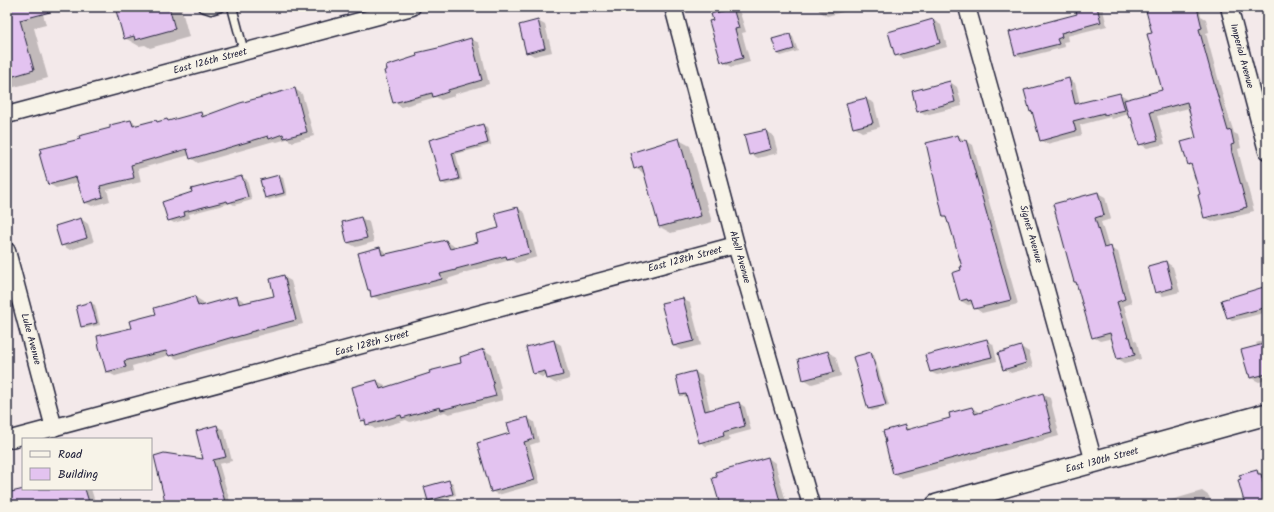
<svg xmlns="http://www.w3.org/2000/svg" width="1274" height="512" font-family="Kalam,sans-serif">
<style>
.shadow{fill:#0003}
.building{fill:#e3c3f0;stroke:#22223b}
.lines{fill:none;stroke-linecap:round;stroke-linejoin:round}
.service-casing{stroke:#22223b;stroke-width:11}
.minor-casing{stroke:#22223b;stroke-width:19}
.tertiary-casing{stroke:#22223b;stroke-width:24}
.service{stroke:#f7f3e8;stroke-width:8}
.minor{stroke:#f7f3e8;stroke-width:16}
.tertiary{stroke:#f7f3e8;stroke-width:21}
.labels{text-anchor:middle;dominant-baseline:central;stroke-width:3;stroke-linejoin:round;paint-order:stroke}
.street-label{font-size:10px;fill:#22223b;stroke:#f7f3e8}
</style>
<rect width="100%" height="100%" fill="#f3e9ea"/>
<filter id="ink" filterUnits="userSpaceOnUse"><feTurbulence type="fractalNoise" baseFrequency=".025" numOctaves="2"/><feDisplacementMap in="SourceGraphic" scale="8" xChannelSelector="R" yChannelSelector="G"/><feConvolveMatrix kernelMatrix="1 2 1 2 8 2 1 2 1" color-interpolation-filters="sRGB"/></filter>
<g filter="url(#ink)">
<g class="shadow">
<polygon points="7,7 41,7 46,25 34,28 48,78 7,89"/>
<polygon points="116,7 181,7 189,37 150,48 145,45 139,46 125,38"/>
<polygon points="818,7 854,7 855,9 827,16 819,11"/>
<polygon points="1093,7 1098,7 1103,10 1107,26 1067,36 1068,41 1063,42 1065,47 1022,58 1016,55 1078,15"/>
<polygon points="1146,7 1199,7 1201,16 1206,19 1209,32 1206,33 1208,41 1226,108 1234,133 1238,135 1241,148 1238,149 1240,158 1254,211 1250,212 1250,213 1212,222 1205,218 1199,195 1201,195 1193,167 1189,164 1198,138 1189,108 1157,116 1165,144 1147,148 1140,144 1133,119 1130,117 1129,114 1112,119 1110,117 1080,125 1082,135 1047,144 1040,140 1033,112 1031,111 1068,79 1075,83 1080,104 1120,94 1127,98 1128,100 1163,91 1153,33"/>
<polygon points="733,9 740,13 746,32 742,33 750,62 732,67 722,61"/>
<polygon points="933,20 941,25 947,47 903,59 896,55"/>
<polygon points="538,21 545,25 552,52 534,56 527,52"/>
<polygon points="790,35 793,37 798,51 781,56 778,54"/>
<polygon points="471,39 479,43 489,84 455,94 455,96 441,100 436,97 401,107 394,102 438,49"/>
<polygon points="950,82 957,87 962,106 925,115 918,111"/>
<polygon points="295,89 302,94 314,136 292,142 287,139 277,142 274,141 198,163 191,158 190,155 138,169 141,182 107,190 110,201 92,206 84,202 79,182 56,188 49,184 81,139 131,121 138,125 156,121 159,123 167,120 169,122 201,113 206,116"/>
<polygon points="866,99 874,103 880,127 862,132 854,127"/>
<polygon points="483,125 487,127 491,145 456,154 462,180 446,185 442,183 430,140"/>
<polygon points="766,131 773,135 778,153 758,158 750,154"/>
<polygon points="958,136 973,145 1018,304 982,313 975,308 974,304 968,305 961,301 953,274 962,271 963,267 948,219 944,217 928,144"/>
<polygon points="679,140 690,146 712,222 671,233 660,227 645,174 635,168"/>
<polygon points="279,176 283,178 287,195 269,200 265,197 261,181"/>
<polygon points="242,177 247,180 252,200 234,205 231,203 189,214 190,218 174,223 169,220"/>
<polygon points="1098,193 1105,197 1111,219 1101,222 1109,248 1118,252 1132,303 1124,306 1134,340 1137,342 1141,359 1125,363 1118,359 1113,338 1100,341 1093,337 1077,283 1075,282"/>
<polygon points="518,208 525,213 537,257 516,263 511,260 463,273 463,274 447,279 449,283 380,300 372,296 371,291 369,290 380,248 387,253 388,255 446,241 454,246 455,249 480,242 500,229"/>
<polygon points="361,218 369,222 374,242 356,247 348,243"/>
<polygon points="81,219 88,224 94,242 70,250 62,245"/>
<polygon points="1166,262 1173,267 1180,292 1163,296 1156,292"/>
<polygon points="284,277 291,281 303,324 257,336 257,337 240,341 177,359 170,355 132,366 133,371 115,376 107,372 132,329 157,315 195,297 203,302 204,306 237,297 245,302 245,304 276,297"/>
<polygon points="1267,288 1267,312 1233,321 1228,317"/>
<polygon points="682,299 690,303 701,345 681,350 673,346"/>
<polygon points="91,303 95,305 100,325 86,328 82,326"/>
<polygon points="986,340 993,344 997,361 937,375 930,372"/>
<polygon points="1267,340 1267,380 1259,382 1251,378 1258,347 1256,343"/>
<polygon points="554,341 561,345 570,379 555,383 548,379 547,376 542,377 534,373"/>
<polygon points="1021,347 1029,352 1033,367 1011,373 1004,369"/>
<polygon points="484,350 492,355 501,388 500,389 503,400 449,414 445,412 410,422 406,420 375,429 362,420 377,381 385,385 385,388 463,364"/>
<polygon points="828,352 836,357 841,376 812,384 804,379"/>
<polygon points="870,353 874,355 889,406 872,411 869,409"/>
<polygon points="695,372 702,376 710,410 739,403 745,407 751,430 729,436 730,440 706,446 700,442 688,398 681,395"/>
<polygon points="1043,394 1050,398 1058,429 1057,430 1059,436 902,478 894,474 904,426 911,430 951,419 972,408 980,413"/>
<polygon points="528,418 534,422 539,442 530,445 540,483 498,495 492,491 511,434"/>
<polygon points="217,426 224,430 232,461 219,464 231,505 163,505 167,504 204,460"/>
<polygon points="768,458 775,463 787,505 721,505"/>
<polygon points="1257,471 1265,476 1267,479 1267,505 1246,505"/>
<polygon points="449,481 453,483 456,495 432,502 429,500 425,488"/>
<polygon points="28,489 91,489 96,505 7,505 7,495"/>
<polygon points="1202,491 1209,496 1212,505 1154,505"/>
<polygon points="625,498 632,502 633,505 600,505"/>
</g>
<g class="building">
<polygon points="7,7 50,7 50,12 20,20 34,70 7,78"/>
<polygon points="115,7 169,7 175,29 135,40 134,36 124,39"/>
<polygon points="1089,7 1097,7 1101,22 1061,33 1062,37 1057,39 1059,44 1015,55 1009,32 1077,14 1076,11"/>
<polygon points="1145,7 1197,7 1202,28 1199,29 1210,69 1228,131 1231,130 1234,144 1231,145 1232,153 1247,207 1243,208 1243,209 1204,218 1198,195 1200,194 1191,164 1188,165 1181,142 1196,138 1187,102 1150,112 1158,140 1139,145 1131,117 1129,118 1124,100 1162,90 1147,34 1152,33"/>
<polygon points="733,8 739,28 735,29 743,58 724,63 723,61 721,62 709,21 713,20 711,14"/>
<polygon points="933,19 940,43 895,56 888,32"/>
<polygon points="538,20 545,48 526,53 519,25"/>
<polygon points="790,34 794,49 777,54 772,39"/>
<polygon points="471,38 482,80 448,90 448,92 433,97 432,93 393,103 384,71 387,70 386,66 417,56 416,53 438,48"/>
<polygon points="1069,78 1075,104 1120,93 1125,110 1104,115 1104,113 1073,121 1076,131 1040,141 1032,111 1030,112 1024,90"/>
<polygon points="950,81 955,102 917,112 912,91"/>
<polygon points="295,88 307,132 284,138 283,134 269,139 268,136 190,159 187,149 131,165 134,178 100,186 103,197 84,203 76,177 48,185 39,153 41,153 40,149 80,139 79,136 110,128 110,125 131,120 133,126 156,120 157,122 167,119 168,121 201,112 202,117 240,103"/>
<polygon points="866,98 873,123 853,128 846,103"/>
<polygon points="483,124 488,143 452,153 459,179 441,183 429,140"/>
<polygon points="766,130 771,149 749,155 744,135"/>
<polygon points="958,135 960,141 966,140 1011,300 974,309 971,300 968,301 967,299 960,301 952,273 961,270 960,267 962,267 949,223 948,223 946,217 943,217 926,143"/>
<polygon points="679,138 701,216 659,227 642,166 634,169 630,153"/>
<polygon points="279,175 284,193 265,198 260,180"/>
<polygon points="242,176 248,197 228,203 227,201 184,212 185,216 168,221 162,202 192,192 191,189"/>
<polygon points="1098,192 1104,215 1095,218 1104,248 1111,246 1125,299 1117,302 1128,337 1130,337 1135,355 1117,359 1110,333 1092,338 1076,282 1074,282 1053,204"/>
<polygon points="518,207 530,253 507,259 506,256 456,269 456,270 440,274 442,279 371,297 370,290 368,290 358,253 380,247 382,255 446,240 450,249 478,242 476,234 499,228 495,213"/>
<polygon points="361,217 367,238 347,243 342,222"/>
<polygon points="81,218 87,238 61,246 55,226"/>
<polygon points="1166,261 1173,288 1155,293 1148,266"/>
<polygon points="284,275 296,320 250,332 250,333 233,338 233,337 169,356 166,351 124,361 126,367 106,372 99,347 97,336 131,328 129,321 156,314 154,308 195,296 198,306 200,305 201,306 237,296 239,304 274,296 270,279"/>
<polygon points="1267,286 1267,307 1227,318 1221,300"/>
<polygon points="683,298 694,341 673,346 661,303"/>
<polygon points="91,302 97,323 81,327 76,306"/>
<polygon points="987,339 992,357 930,372 925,355"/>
<polygon points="554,340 563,375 547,379 545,371 533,374 526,347"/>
<polygon points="1264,344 1267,357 1267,374 1250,378 1249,374 1248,374 1241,350"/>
<polygon points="1021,346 1026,363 1003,370 998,353"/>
<polygon points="484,349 494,384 493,385 496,396 441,410 440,407 402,418 401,415 366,425 365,420 361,421 352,387 377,380 380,389 430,373 429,371 461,363 460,357"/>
<polygon points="828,351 834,372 803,380 798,359"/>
<polygon points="871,352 886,405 868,409 853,357"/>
<polygon points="695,371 705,411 739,402 745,426 723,432 724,436 699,443 686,394 680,395 676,376"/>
<polygon points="1043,393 1051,425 1050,426 1052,432 893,474 885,442 886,442 883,431 905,425 906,430 950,418 949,413 972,407 975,414"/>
<polygon points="528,417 534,439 524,442 535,480 491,492 477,443 510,433 507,423"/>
<polygon points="217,425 226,457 213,460 226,505 166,505 154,456 164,453 203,459 196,431"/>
<polygon points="768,457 781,505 720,505 712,478 717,477 715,472"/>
<polygon points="1257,470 1258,474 1261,474 1267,497 1267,505 1245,505 1238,480 1241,479 1239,475"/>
<polygon points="449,480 453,494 428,501 424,487"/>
<polygon points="24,489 85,489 89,502 77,505 7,505 7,493"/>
</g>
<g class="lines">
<g class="service-casing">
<g id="service">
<polyline points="202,7 211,10 221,7"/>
<polyline points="232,7 244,52"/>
</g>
</g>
<g class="minor-casing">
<g id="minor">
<polyline points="673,7 736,245 811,505"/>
<polyline points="967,7 1094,462"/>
<polyline points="1229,7 1267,151"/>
<polyline points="7,115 412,7"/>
<polyline points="7,251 54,428"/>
<polyline points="7,440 736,245"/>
</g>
</g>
<g class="tertiary-casing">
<polyline id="tertiary" points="937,505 1267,414"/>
</g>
<use href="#service" class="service"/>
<use href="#minor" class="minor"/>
<use href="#tertiary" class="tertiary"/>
</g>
</g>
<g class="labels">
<g class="street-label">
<text transform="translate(1242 56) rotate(75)">Imperial Avenue</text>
<text transform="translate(210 61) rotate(-15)">East 126th Street</text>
<text transform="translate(1031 234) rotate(74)">Signet Avenue</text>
<text transform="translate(740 257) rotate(74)">Abell Avenue</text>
<text transform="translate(685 259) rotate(-15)">East 128th Street</text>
<text transform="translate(31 339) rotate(75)">Luke Avenue</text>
<text transform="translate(372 343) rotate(-15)">East 128th Street</text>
<text transform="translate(1102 460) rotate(-15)">East 130th Street</text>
</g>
</g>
<rect width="1274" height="512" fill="none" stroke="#f7f3e8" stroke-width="24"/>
<rect x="12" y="12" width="1250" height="488" fill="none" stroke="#22223b" stroke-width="1.5" filter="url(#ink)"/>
<rect x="22" y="438" width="130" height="52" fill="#f7f3e8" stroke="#a29fa3"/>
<rect x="30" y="451" width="20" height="6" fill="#f7f3e8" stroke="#a29fa3"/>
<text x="58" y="458" font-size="12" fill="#22223b">Road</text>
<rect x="30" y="468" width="20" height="12" fill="#e3c3f0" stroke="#a29fa3"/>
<text x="58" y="478" font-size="12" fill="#22223b">Building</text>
</svg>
